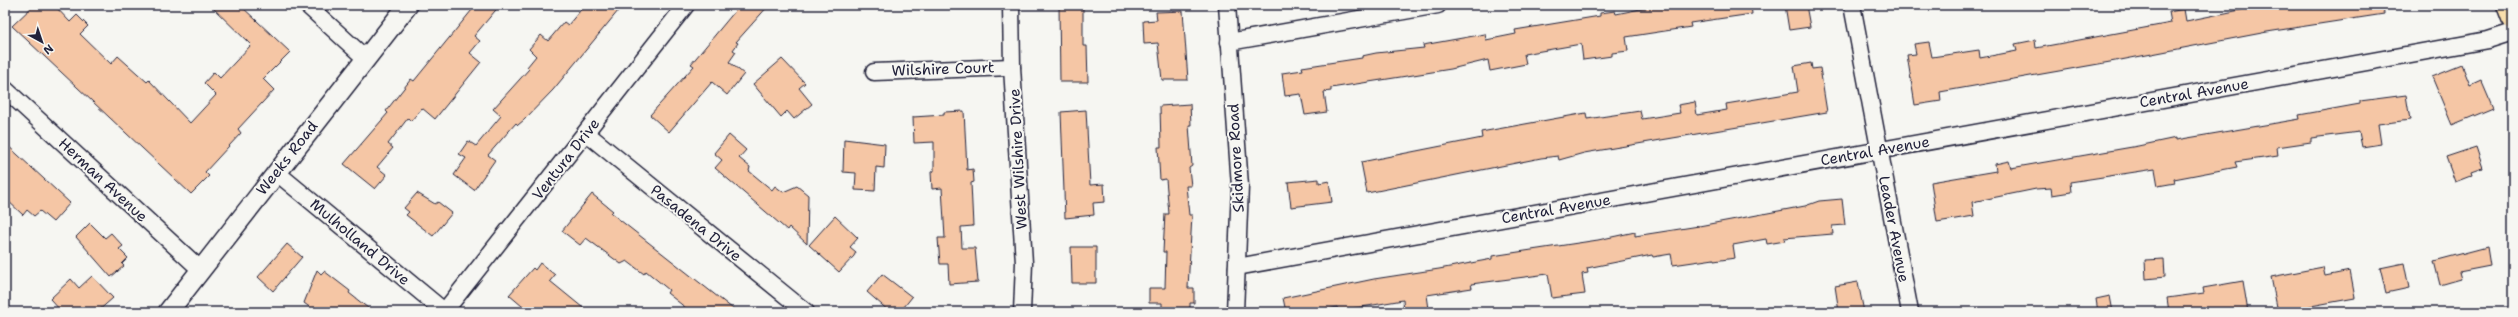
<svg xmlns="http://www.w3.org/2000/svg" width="2518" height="317" font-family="'Shantell Sans',sans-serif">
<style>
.building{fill:#f5c6a5;stroke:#22223b}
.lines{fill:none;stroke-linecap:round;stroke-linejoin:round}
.minor-casing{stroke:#22223b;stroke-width:19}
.tertiary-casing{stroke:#22223b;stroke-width:22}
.primary-casing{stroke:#22223b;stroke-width:25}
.minor{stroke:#f6f6f2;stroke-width:16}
.tertiary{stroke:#f6f6f2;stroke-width:19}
.primary{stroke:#f9deab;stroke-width:22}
.labels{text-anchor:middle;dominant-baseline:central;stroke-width:4;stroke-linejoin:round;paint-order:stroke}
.street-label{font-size:15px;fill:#22223b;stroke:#f6f6f2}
</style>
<rect width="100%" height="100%" fill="#f6f6f2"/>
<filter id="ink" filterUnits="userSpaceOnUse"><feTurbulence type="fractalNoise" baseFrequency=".025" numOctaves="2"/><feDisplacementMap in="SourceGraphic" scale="8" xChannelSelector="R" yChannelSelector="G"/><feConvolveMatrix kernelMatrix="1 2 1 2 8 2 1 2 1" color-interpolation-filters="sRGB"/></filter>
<g filter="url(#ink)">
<g class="building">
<polygon points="34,5 54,5 70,22 77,15 88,26 80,34 111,64 118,56 147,82 149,80 190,123 216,95 204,83 214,72 220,78 251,45 210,5 240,5 290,52 263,79 274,90 238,129 241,133 205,172 209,176 191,194 12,26"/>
<polygon points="476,5 500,5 474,36 480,41 470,53 481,62 435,119 422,108 411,121 408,118 388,144 393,148 377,167 387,175 375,189 344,164 388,113 386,111 411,79 414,81"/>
<polygon points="585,5 623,5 553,90 524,120 518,125 516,123 488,155 495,160 474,190 454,175 466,158 459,154 468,141 476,146 501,116 493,109 529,69 527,67 536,56 529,49 541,35 548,41 564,22 568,25"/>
<polygon points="740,5 769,5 736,42 738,43 733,50 736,52 729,62 744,74 727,95 712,82 669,132 650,115 694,66 691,64"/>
<polygon points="1059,5 1083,5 1083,46 1087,46 1088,82 1060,82"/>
<polygon points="1660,5 1751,5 1752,14 1690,23 1691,27 1626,37 1628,51 1612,53 1612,56 1583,60 1581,44 1524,54 1526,64 1490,71 1488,60 1451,69 1331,88 1331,91 1324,92 1327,112 1305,115 1301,94 1285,96 1282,73 1303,70 1302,67 1362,58 1362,56 1376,53 1424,48 1423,45 1485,34 1486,40 1516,34 1515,30 1600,16 1600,13 1615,11 1616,14"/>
<polygon points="1785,5 1806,5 1810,27 1789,30"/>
<polygon points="2276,5 2383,5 2384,14 2267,32 2110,62 1940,92 1941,101 1915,105 1907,55 1916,54 1914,44 1929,42 1932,57 1979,50 1980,58 2017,51 2015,44 2035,40 2036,48 2171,23 2169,12 2184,9 2186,21 2255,7 2255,9"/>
<polygon points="1183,11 1188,80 1162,80 1158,43 1144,44 1143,21 1157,20 1156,12"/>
<polygon points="782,59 805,83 799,88 812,104 794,119 787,111 781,117 753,84"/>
<polygon points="1811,63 1812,69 1820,68 1827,112 1584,153 1559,160 1558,156 1541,158 1367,193 1361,162 1482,138 1481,132 1586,113 1587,119 1640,111 1642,119 1680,113 1678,105 1695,102 1697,115 1727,110 1726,104 1798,92 1794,66"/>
<polygon points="2462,65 2470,85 2481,80 2493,108 2452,125 2432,77"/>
<polygon points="2406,95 2410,120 2378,124 2381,144 2362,147 2359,132 2311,138 2311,142 2277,147 2278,156 2235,162 2237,167 2174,179 2175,183 2158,186 2155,169 2070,182 2071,192 2052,195 2051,188 2036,189 1972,202 1974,216 1937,222 1931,182 1996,171 1995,164 2009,161 2011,168 2138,146 2176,138 2176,140 2300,119 2299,115 2360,104 2360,101"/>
<polygon points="1190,104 1191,125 1189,125 1192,166 1189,168 1191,186 1186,186 1189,215 1192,215 1188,288 1194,288 1194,303 1190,303 1190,312 1162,312 1162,303 1149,303 1149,288 1165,288 1166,252 1163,252 1165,214 1169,214 1166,179 1160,180 1158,147 1161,147 1160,106"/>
<polygon points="1086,110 1090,185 1104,184 1105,202 1093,203 1094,215 1065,218 1061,112"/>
<polygon points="964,111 967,170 973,169 974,182 971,183 973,226 961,227 962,248 975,248 978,282 949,284 948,264 940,264 938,238 945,238 942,188 932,189 931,172 934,171 934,142 914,143 913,117 944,115 944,112"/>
<polygon points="729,135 746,150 739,158 750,167 749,171 772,190 775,186 783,192 797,186 808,195 807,244 789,227 787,230 715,168 722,160 714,153"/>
<polygon points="844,139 885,144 884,168 876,167 875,191 855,190 856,173 843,172"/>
<polygon points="5,143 70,203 53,222 40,211 34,216 27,210 23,215 5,198"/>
<polygon points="2476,147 2483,168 2472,172 2473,175 2455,182 2446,157"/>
<polygon points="1319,179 1319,183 1329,181 1332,202 1291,207 1288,182"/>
<polygon points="417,193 435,204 438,202 452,213 433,236 406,215 409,212 404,208"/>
<polygon points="592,194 613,211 611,213 737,312 691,312 667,293 669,290 646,271 644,274 627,261 621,264 586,238 580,245 562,231"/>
<polygon points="1842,199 1845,225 1832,226 1833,234 1784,238 1785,241 1767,244 1766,239 1733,245 1735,258 1714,261 1714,259 1673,265 1671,254 1653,257 1652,255 1587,268 1588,273 1582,274 1585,294 1552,298 1548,274 1471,284 1472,288 1427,295 1429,309 1408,312 1404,312 1403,300 1338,311 1337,307 1317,312 1286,312 1283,298 1374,279 1439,269 1492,259 1492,256 1598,240 1635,232 1635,236 1699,226 1805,206 1819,201"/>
<polygon points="835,216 858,238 850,247 856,252 854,256 839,272 809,245"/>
<polygon points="90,223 105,238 111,233 123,246 119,249 128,258 122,264 124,266 111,277 76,237"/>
<polygon points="287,244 302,257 273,291 258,277"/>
<polygon points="1071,247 1096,247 1096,283 1072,283"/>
<polygon points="2487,247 2490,266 2459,272 2461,279 2440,285 2434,261"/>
<polygon points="2164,259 2165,277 2146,279 2145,260"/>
<polygon points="540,263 555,275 550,281 588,312 529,312 509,295 533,268 535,270"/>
<polygon points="2404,263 2409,288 2386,293 2380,268"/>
<polygon points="2323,267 2325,276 2350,271 2355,298 2278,312 2271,277"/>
<polygon points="317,270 321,274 324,271 350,291 349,293 373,312 316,312 304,303"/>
<polygon points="882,274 912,297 900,312 890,312 867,292"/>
<polygon points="92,276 113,298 97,312 62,312 50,299 71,279 79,288"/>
<polygon points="2243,281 2248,312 2169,312 2167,298 2204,293 2203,288"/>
<polygon points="1858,282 1864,312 1839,312 1835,286"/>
<polygon points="2110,296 2113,312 2098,312 2096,299"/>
</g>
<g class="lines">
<g class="minor-casing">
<g id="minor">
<polyline points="307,5 365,58"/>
<polyline points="1011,5 1012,67 1024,263 1022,312"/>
<polyline points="1227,5 1240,186 1235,312"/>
<polyline points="1852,5 1910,312"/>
<polyline points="1229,42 1438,5"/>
<polyline points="874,72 1012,67"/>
<polyline points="5,89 201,270"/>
<polyline points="586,133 806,312"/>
<polyline points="276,172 445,312"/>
<polyline points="1237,267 2488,40 2513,32"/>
<polyline points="444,312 686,5"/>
</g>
</g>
<g class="tertiary-casing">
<polyline id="tertiary" points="168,312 408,5"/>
</g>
<g class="primary-casing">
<polyline id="primary" points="2508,5 2513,18"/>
</g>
<use href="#minor" class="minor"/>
<use href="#tertiary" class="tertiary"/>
<use href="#primary" class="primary"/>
</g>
</g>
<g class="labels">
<g class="street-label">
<text transform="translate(943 69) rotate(-2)">Wilshire Court</text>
<text transform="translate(2194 93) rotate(-10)">Central Avenue</text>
<text transform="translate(1875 151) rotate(-10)">Central Avenue</text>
<text transform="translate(287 158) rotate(-52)">Weeks Road</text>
<text transform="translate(1236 158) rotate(-93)">Skidmore Road</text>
<text transform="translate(566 159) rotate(-52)">Ventura Drive</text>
<text transform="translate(1018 159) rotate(-93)">West Wilshire Drive</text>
<text transform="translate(103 180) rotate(43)">Herman Avenue</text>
<text transform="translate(1556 209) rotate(-10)">Central Avenue</text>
<text transform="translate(696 223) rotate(39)">Pasadena Drive</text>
<text transform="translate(1894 229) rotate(79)">Leader Avenue</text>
<text transform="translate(360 242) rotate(40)">Mulholland Drive</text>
</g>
</g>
<rect width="2518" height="317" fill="none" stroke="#f6f6f2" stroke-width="20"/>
<rect x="10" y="10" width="2498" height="297" fill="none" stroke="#22223b" stroke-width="1.5" filter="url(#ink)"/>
<g transform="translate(42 42) rotate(140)" stroke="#f6f6f2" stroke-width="3" paint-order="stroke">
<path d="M0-3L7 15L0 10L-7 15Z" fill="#22223b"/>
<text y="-6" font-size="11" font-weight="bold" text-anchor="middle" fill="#22223b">N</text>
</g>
</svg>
